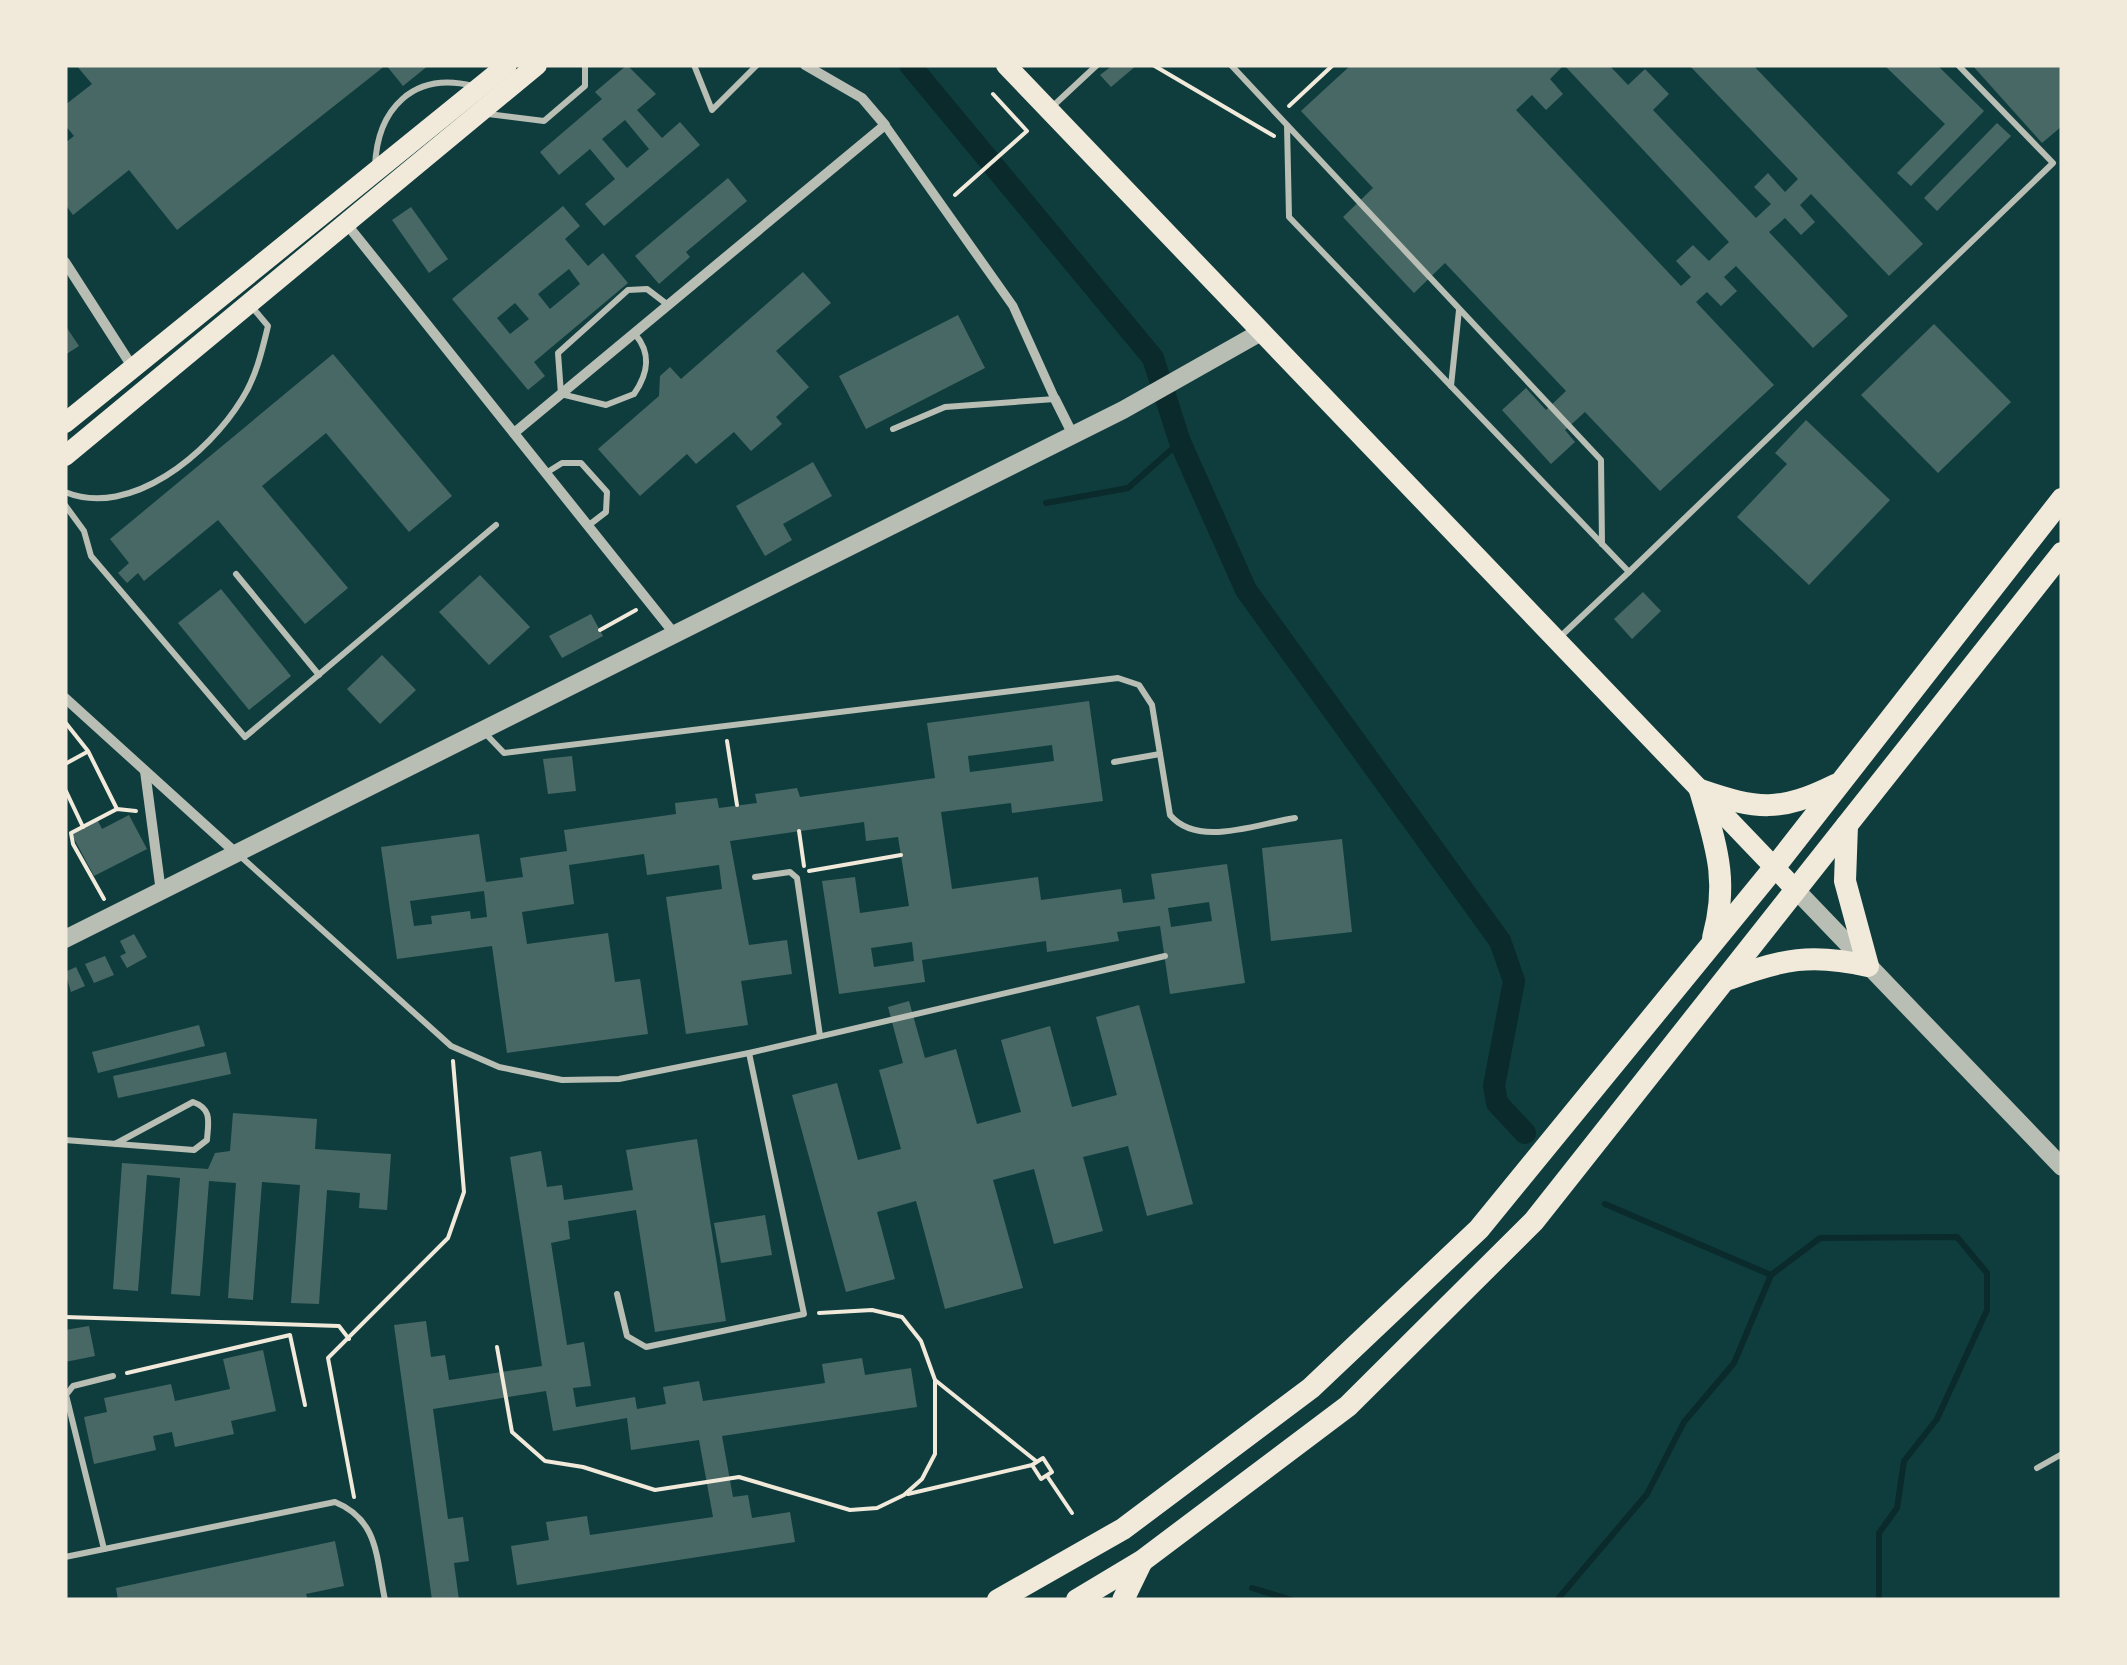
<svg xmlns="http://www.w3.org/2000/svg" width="2127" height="1665" font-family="'Fira Sans',sans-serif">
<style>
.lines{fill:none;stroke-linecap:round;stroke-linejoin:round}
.stream{stroke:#0a2a2b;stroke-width:6}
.canal{stroke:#0a2a2b;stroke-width:22}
.building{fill:#486865;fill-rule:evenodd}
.path{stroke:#f1e9da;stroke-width:4}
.service{stroke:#b8beb3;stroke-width:6}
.pedestrian{stroke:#b8beb3;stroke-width:9}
.minor{stroke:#b8beb3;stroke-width:10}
.tertiary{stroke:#b8beb3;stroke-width:18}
.secondary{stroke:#f1e9da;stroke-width:20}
.trunk{stroke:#f1e9da;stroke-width:22}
</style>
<rect width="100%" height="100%" fill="#0f3d3e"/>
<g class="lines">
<g class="stream">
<polyline points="1046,503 1128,488 1180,442"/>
<polyline points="1605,1204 1771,1275 1820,1238 1957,1237 1987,1273 1987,1310 1937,1419 1904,1461 1897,1508 1879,1533 1879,1600"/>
<polyline points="1252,1588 1292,1600"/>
<polyline points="1557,1600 1647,1494 1684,1422 1734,1363 1771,1275"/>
</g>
<polyline class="canal" points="910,65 1153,358 1180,442 1246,590 1500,941 1514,981 1494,1086 1497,1103 1525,1133"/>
</g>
<g class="building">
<polygon points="76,65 429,65 403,86 386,65 177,230 129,170 73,215 65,204 65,143 74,136 65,125 65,105 92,84"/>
<path d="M627,65l29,29 -19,16 25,28 18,-16 20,23 -96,81 -19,-22 30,-25 -25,-30 -31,26 -19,-23 62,-53 -7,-7zM625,120l24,29 -22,19 -25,-29z"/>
<polygon points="1113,65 1137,65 1111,87 1100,75"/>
<path d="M1351,65h258l19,20 17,-16 24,25 -16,16 103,108 15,-14 -17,-17 14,-14 17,19 13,-13 -109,-114h64l170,179 -34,32 -78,-82 -11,11 15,17 -14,13 -16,-17 -16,14 79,84 -35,32 -77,-82 -12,11 13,14 -16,15 -14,-14 -11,10 78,83 -114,106 -75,-79 -20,18 10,12 -24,22 -49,-54 24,-22 20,22 20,-19 -121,-128 -31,30 -71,-76 30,-29 -72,-77zM1564,65l165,177 -20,19 -16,-16 -17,16 15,16 -10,9 -165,-176 16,-15 14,15 17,-16 -13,-15z"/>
<polygon points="1884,65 1937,65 1984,111 1911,186 1897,173 1945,124"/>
<polygon points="1972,65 2058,65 2062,70 2062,126 2042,143"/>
<polygon points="1997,123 2011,136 1937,211 1924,198"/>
<polygon points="728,178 747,201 686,252 690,257 659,284 635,256"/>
<path d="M563,206l17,20 -15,13 23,27 15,-13 25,30 -94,79 11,14 -17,14 -76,-91zM569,269l11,15 -30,25 -12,-15zM515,303l14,16 -19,15 -13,-16z"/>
<polygon points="411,207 448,259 429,273 392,220"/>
<polygon points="803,272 831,303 776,351 809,387 776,417 782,424 751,451 734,432 696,464 687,454 640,496 598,449 659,396 660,376 670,367 681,379"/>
<polygon points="958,315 985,368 866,429 839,376"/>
<polygon points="1934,324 2011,402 1938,473 1861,395"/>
<polygon points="65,325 79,346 65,355"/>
<polygon points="333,354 452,496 409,532 326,433 262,486 348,588 305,624 218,520 144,581 138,573 127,583 118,573 129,563 110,539"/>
<polygon points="1806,420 1890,500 1809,585 1737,517 1787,464 1775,453"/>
<polygon points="813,462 832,496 783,524 792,540 765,556 736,506"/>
<polygon points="480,575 530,627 489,665 439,612"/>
<polygon points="221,589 291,676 249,710 178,623"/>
<polygon points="1643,592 1661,611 1632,639 1614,619"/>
<polygon points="591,614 603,636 562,658 549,636"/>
<polygon points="382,655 416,690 380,724 347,689"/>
<path d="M1089,701l14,100 -91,12 -1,-10 -70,9 11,77 86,-12 3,23 80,-11 2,14 32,-4 -4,-25 76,-10 18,119 -75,11 -10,-68 -43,6 2,9 -72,11 -1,-11 -124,19 3,22 -86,12 -17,-113 33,-4 5,36 49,-7 -11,-69 -32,4 -2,-19 -134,19 19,104 38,-5 5,34 -51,7 7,44 -62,9 -20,-137 56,-8 -3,-24 -72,10 -3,-21 -75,11 5,39 -52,8 5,32 81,-11 7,49 25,-3 8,55 -141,19 -15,-107 -95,13 -16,-112 98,-13 7,48 37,-5 -3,-19 47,-7 -3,-21 112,-16 -1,-11 42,-5 2,10 38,-5 -2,-9 42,-6 3,9 135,-19 -8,-55zM1052,745l2,16 -84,11 -2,-16zM484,891l3,26 -16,2 -1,-8 -39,5 1,8 -18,2 -4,-25zM1209,902l3,19 -41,6 -3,-19zM912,942l2,19 -40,6 -3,-19z"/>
<polygon points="572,756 576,791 548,794 543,759"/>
<polygon points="129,815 147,849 94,876 71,833 97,819 102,829"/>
<polygon points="1342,839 1352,932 1271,941 1262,848"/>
<polygon points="134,934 147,957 127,968 120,956 126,953 120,941"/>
<polygon points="105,956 114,975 94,983 85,964"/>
<polygon points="76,967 85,986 71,992 65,972"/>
<polygon points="909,1001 925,1058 956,1049 977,1124 1021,1112 1001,1040 1050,1026 1072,1107 1117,1095 1096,1017 1139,1005 1193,1204 1147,1216 1128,1146 1083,1157 1103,1231 1054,1244 1034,1169 993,1180 1023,1288 945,1309 916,1201 877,1212 895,1279 846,1292 792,1095 837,1083 858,1160 901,1149 879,1070 903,1063 888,1007"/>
<polygon points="199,1025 205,1046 98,1073 92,1052"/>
<polygon points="226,1052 231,1074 118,1098 113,1076"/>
<polygon points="233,1113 317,1119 315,1149 391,1154 387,1210 359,1208 360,1193 327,1190 319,1304 291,1303 300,1185 262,1182 253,1300 228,1298 236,1183 209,1181 200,1296 171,1294 180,1178 147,1175 138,1291 113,1289 122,1163 208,1169 215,1153 230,1151"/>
<polygon points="697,1139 726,1321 655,1332 636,1210 568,1221 570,1239 551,1243 567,1345 584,1342 591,1386 573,1388 576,1407 635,1397 637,1409 666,1404 663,1387 699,1381 703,1401 825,1383 822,1364 862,1358 865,1375 911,1368 917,1407 722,1436 733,1497 748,1495 752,1518 790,1512 795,1542 517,1585 511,1546 549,1540 546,1522 587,1516 590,1535 713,1517 699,1440 631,1450 627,1418 553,1431 546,1391 433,1409 448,1519 463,1517 469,1561 454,1563 459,1600 432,1600 394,1325 426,1321 431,1357 445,1355 449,1380 542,1366 510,1157 541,1151 547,1187 562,1185 564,1200 633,1190 626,1150"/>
<polygon points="765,1215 772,1255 721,1263 714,1223"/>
<polygon points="89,1326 95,1356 65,1362 65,1330"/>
<polygon points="263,1350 276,1411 231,1421 234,1434 175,1447 172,1432 153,1436 156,1450 94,1464 84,1417 107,1412 104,1398 171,1384 175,1401 230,1389 223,1359"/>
<polygon points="335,1541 344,1586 306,1594 308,1600 118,1600 116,1588"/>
</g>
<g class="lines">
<g class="path">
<polyline points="1153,65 1274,136"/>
<polyline points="1289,106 1333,65"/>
<polyline points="955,195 1027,131 993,94"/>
<polyline points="600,630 636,610"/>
<polyline points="65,722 88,751 116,807"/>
<polyline points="727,741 737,805"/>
<polyline points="65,764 87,752"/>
<polyline points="65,789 83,827"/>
<polyline points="799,831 804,866"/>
<polyline points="809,871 901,855"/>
<polyline points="104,899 73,844 71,833 117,809 136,811"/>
<polyline points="65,1317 339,1326 349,1339"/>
<polyline points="497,1347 512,1432 545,1461 583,1467 655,1490 739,1477 850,1510 877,1508 904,1495 922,1479 935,1454 935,1380 921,1341 902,1317 872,1310 819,1313"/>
<polyline points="127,1373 290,1335 305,1405"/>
<polyline points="935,1380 1036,1461"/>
<polyline points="1047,1476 1072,1513"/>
<polyline points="908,1494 1032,1465 1043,1458 1052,1472 1041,1479 1032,1465"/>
<polyline points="354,1497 328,1358 448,1238 464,1192 453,1061"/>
</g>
<g class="service">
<polyline points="694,65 712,110 757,65"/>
<polyline points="1231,65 1287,125 1289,217 1629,572 1561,636"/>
<polyline points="1053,106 1097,65"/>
<polyline points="488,114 544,121 585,86 585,65"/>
<polyline points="1288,126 1601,460 1602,544"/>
<path d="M375,167c2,-58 38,-96 98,-81"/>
<path d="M635,334c17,20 13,40 -1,60l-28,11 -45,-11 -3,-41 70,-63 19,-1 21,16"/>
<polyline points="1451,386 1459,310"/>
<polyline points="893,429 945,407 1055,399"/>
<polyline points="546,473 562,463 581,463 607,492 606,512 589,525"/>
<path d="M65,492c66,27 144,-39 177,-93 14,-22 20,-48 26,-73l-16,-19"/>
<polyline points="65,505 84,531 91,556 245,737 496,525"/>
<polyline points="1629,572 2053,163 1958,65"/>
<polyline points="236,574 319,675"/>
<path d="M483,731l21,22 614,-75 21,7 13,20 18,110c28,33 86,9 125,3"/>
<polyline points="1114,762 1160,754"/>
<polyline points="239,855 451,1046 499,1067 562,1080 619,1079 749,1053 1165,956"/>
<polyline points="755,877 790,872 797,878 820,1036"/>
<path d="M65,1140l129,10 13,-10c1,-17 6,-31 -14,-38l-78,42"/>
<polyline points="617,1294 627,1336 646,1347 804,1314 749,1053"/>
<polyline points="2037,1468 2062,1454"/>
<polyline points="104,1549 66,1395 73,1386 113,1376"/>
<path d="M65,1557l270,-55c44,18 41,56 50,98"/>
</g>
<polyline class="pedestrian" points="885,125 1013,306 1055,399"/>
<g class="minor">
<polyline points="345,222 673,632"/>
<polyline points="65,262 135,371"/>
<polyline points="1055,399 1073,435"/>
<polyline points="514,433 885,125 862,98 805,65"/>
<polyline points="65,698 237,854"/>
<polyline points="145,771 161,892"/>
</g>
<g class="tertiary">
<polyline points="1796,890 2062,1167"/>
<polyline points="65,939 1123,410 1261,332"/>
</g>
<g class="secondary">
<polyline points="1006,65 1796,890"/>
<polyline points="65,423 507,65"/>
<polyline points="65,456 537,65"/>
</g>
<g class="trunk">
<path d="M1700,790c16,56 29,90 13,148"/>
<path d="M1700,790c58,20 80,22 135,-5"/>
<path d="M1729,979c53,-20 83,-26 139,-13l-23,-85 2,-56"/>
<polyline points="998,1600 1123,1529 1311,1388 1479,1229 1774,868 2062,499"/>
<polyline points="1077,1600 1142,1561 1348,1406 1534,1221 2062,553"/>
<polyline points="1123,1600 1141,1563"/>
</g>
</g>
<rect width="2127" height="1665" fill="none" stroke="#f1e9da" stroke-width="135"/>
</svg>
